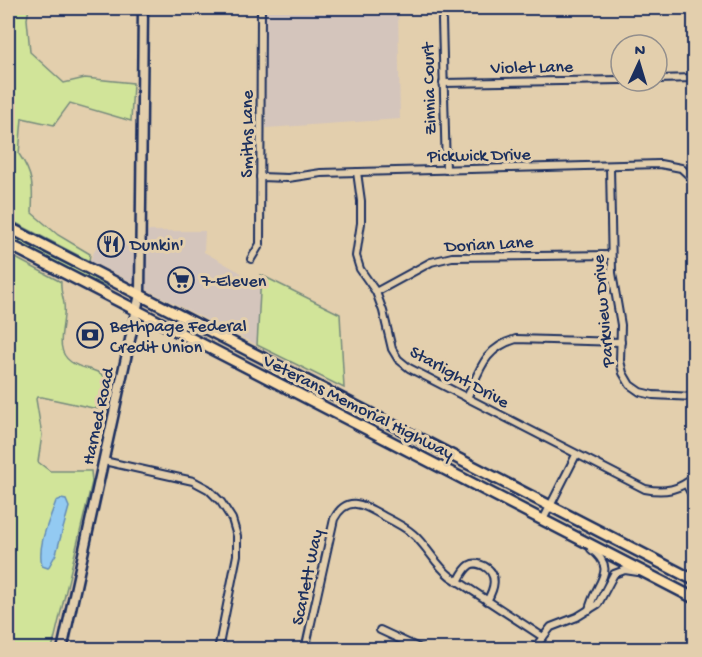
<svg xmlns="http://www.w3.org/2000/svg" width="702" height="657" font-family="'Gochi Hand',sans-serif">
	<rect width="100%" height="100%" fill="#e3cfad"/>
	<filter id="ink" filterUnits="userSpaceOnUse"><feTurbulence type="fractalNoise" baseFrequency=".0167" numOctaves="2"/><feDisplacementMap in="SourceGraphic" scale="12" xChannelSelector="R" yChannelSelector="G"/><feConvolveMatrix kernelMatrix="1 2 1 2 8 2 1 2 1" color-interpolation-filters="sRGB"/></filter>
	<g filter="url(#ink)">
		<g fill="#d4c5bc">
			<path d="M266 8H398L400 119 266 128Z"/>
			<path d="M139 231H205L204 252 261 284 257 345 90 261 99 241 114 235 139 249Z"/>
		</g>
		<g fill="#d1e499" stroke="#768a7c" stroke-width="1.5">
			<path d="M8 8H29L27 19 30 52 64 83 85 78 133 83 131 121 70 103 54 125 22 118 19 154C34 176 33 188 32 213L58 235 90 254 89 261 8 219Z"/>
			<path d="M8 231 30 246 109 285 107 287 8 240Z"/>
			<path d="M8 254 61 282C60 291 63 295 64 304 67 323 52 349 71 362 86 372 99 366 111 384L107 411 42 397H37L36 399 42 435 38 462 50 471H91L92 482 52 649H11L12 623 8 556Z"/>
			<path d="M261 275 340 314 344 388 257 345Z"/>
		</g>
		<path fill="#93caf2" stroke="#638cb7" stroke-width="1.5" d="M61 499 66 500 69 507 56 554 48 568 42 566C37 544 49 522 56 501Z"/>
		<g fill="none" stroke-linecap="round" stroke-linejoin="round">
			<g stroke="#1b2f5e" stroke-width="10">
				<g id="street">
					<path d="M657 79 694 78"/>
					<path d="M443 83 621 80"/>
					<path d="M610 166 612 273 621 325 620 361 623 373 630 385 640 392 653 395 694 397"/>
					<path d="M446 170 442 20 446 8"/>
					<path d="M357 172 361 201V223L356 256 360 269 376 292 383 311 392 349 398 359 409 368 645 489C665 493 679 490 694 477"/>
					<path d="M260 177 288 178 321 173 660 164 681 168 694 180"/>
					<path d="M251 259 260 244 261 8"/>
					<path d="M376 292 431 262 452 257 611 255"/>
					<path d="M467 398C480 370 484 348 516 339L621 342"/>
					<path d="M104 461 193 481 208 489 221 502 232 519 237 536V555L218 650"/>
					<path d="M686 484 694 498"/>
					<path d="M543 520 576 455"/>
					<path d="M458 582C461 576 464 569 470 565 475 562 479 564 484 566 499 574 494 589 487 601"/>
					<path d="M589 610C594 583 620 571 591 549"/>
					<path d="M380 630 423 650"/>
					<path d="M305 650 334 519C348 493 366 506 385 517 395 522 405 527 413 534 427 546 435 564 450 576L543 637"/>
					<path d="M533 650 551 627 577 617 598 604 614 574 625 570 638 572"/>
				</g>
			</g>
			<g stroke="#1b2f5e" stroke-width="13">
				<path id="secondary" d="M62 650 140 294 143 8"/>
			</g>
			<g stroke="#1b2f5e" stroke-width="14">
				<g id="primary">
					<path d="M8 227 694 580"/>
					<path d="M8 244 694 598"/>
				</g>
			</g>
			<use href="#street" stroke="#e3cfad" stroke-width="6"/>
			<use href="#secondary" stroke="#e3cfad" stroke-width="8"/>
			<use href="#primary" stroke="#faddab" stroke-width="9"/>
		</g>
	</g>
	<defs>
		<g id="restaurant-ring" transform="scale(1.35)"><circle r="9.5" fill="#e3cfad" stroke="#1b2f5e" stroke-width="1.5"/><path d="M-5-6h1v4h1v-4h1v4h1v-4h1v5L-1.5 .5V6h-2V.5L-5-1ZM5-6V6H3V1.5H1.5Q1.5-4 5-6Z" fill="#1b2f5e"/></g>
		<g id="supermarket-ring" transform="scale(1.35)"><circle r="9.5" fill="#e3cfad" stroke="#1b2f5e" stroke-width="1.5"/><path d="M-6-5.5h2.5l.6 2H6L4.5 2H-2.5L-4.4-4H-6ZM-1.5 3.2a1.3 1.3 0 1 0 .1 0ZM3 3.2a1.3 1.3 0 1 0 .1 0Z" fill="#1b2f5e"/></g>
		<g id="bank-ring" transform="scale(1.35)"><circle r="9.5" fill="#e3cfad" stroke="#1b2f5e" stroke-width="1.5"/><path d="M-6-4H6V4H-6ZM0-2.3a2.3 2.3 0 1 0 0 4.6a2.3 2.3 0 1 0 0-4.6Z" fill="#1b2f5e"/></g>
	</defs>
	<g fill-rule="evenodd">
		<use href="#restaurant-ring" x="111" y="244"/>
		<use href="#supermarket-ring" x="181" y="280"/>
		<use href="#bank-ring" x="90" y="335"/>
	</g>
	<g text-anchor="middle" stroke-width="6" stroke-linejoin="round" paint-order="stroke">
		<g font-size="18" fill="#1b2f5e" stroke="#e3cfad">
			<text transform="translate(532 66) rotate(-1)" y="6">Violet Lane</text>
			<text transform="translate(428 89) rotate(-92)" y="6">Zinnia Court</text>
			<text transform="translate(246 134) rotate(-90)" y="6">Smiths Lane</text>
			<text transform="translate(479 154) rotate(-1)" y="6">Pickwick Drive</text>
			<text transform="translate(489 243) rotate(-3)" y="6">Dorian Lane</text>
			<text transform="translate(602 311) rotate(-95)" y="6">Parkview Drive</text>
			<text transform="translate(460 376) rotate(29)" y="6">Starlight Drive</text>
			<text transform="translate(359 406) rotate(27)" y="6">Veterans Memorial Highway</text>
			<text transform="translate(97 416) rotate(-78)" y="6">Harned Road</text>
			<text transform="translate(306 577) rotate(-78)" y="6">Scarlett Way</text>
		</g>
		<g font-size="18" fill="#1b2f5e" stroke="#e3cfad" text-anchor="start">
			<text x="130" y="250">Dunkin'</text>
			<text x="201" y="286">7-Eleven</text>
			<text x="110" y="331">Bethpage Federal<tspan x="110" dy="21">Credit Union</tspan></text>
		</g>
	</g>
	<rect width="702" height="657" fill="none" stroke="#e3cfad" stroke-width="30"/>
	<rect x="15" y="15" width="672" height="627" fill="none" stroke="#1b2f5e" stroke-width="2" filter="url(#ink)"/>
	<g transform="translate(639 63) rotate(4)"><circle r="28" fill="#e3cfad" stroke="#938f8d" stroke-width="1.5"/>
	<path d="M0-4.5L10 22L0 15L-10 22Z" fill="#1b2f5e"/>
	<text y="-9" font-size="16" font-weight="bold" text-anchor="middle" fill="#1b2f5e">N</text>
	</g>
</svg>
